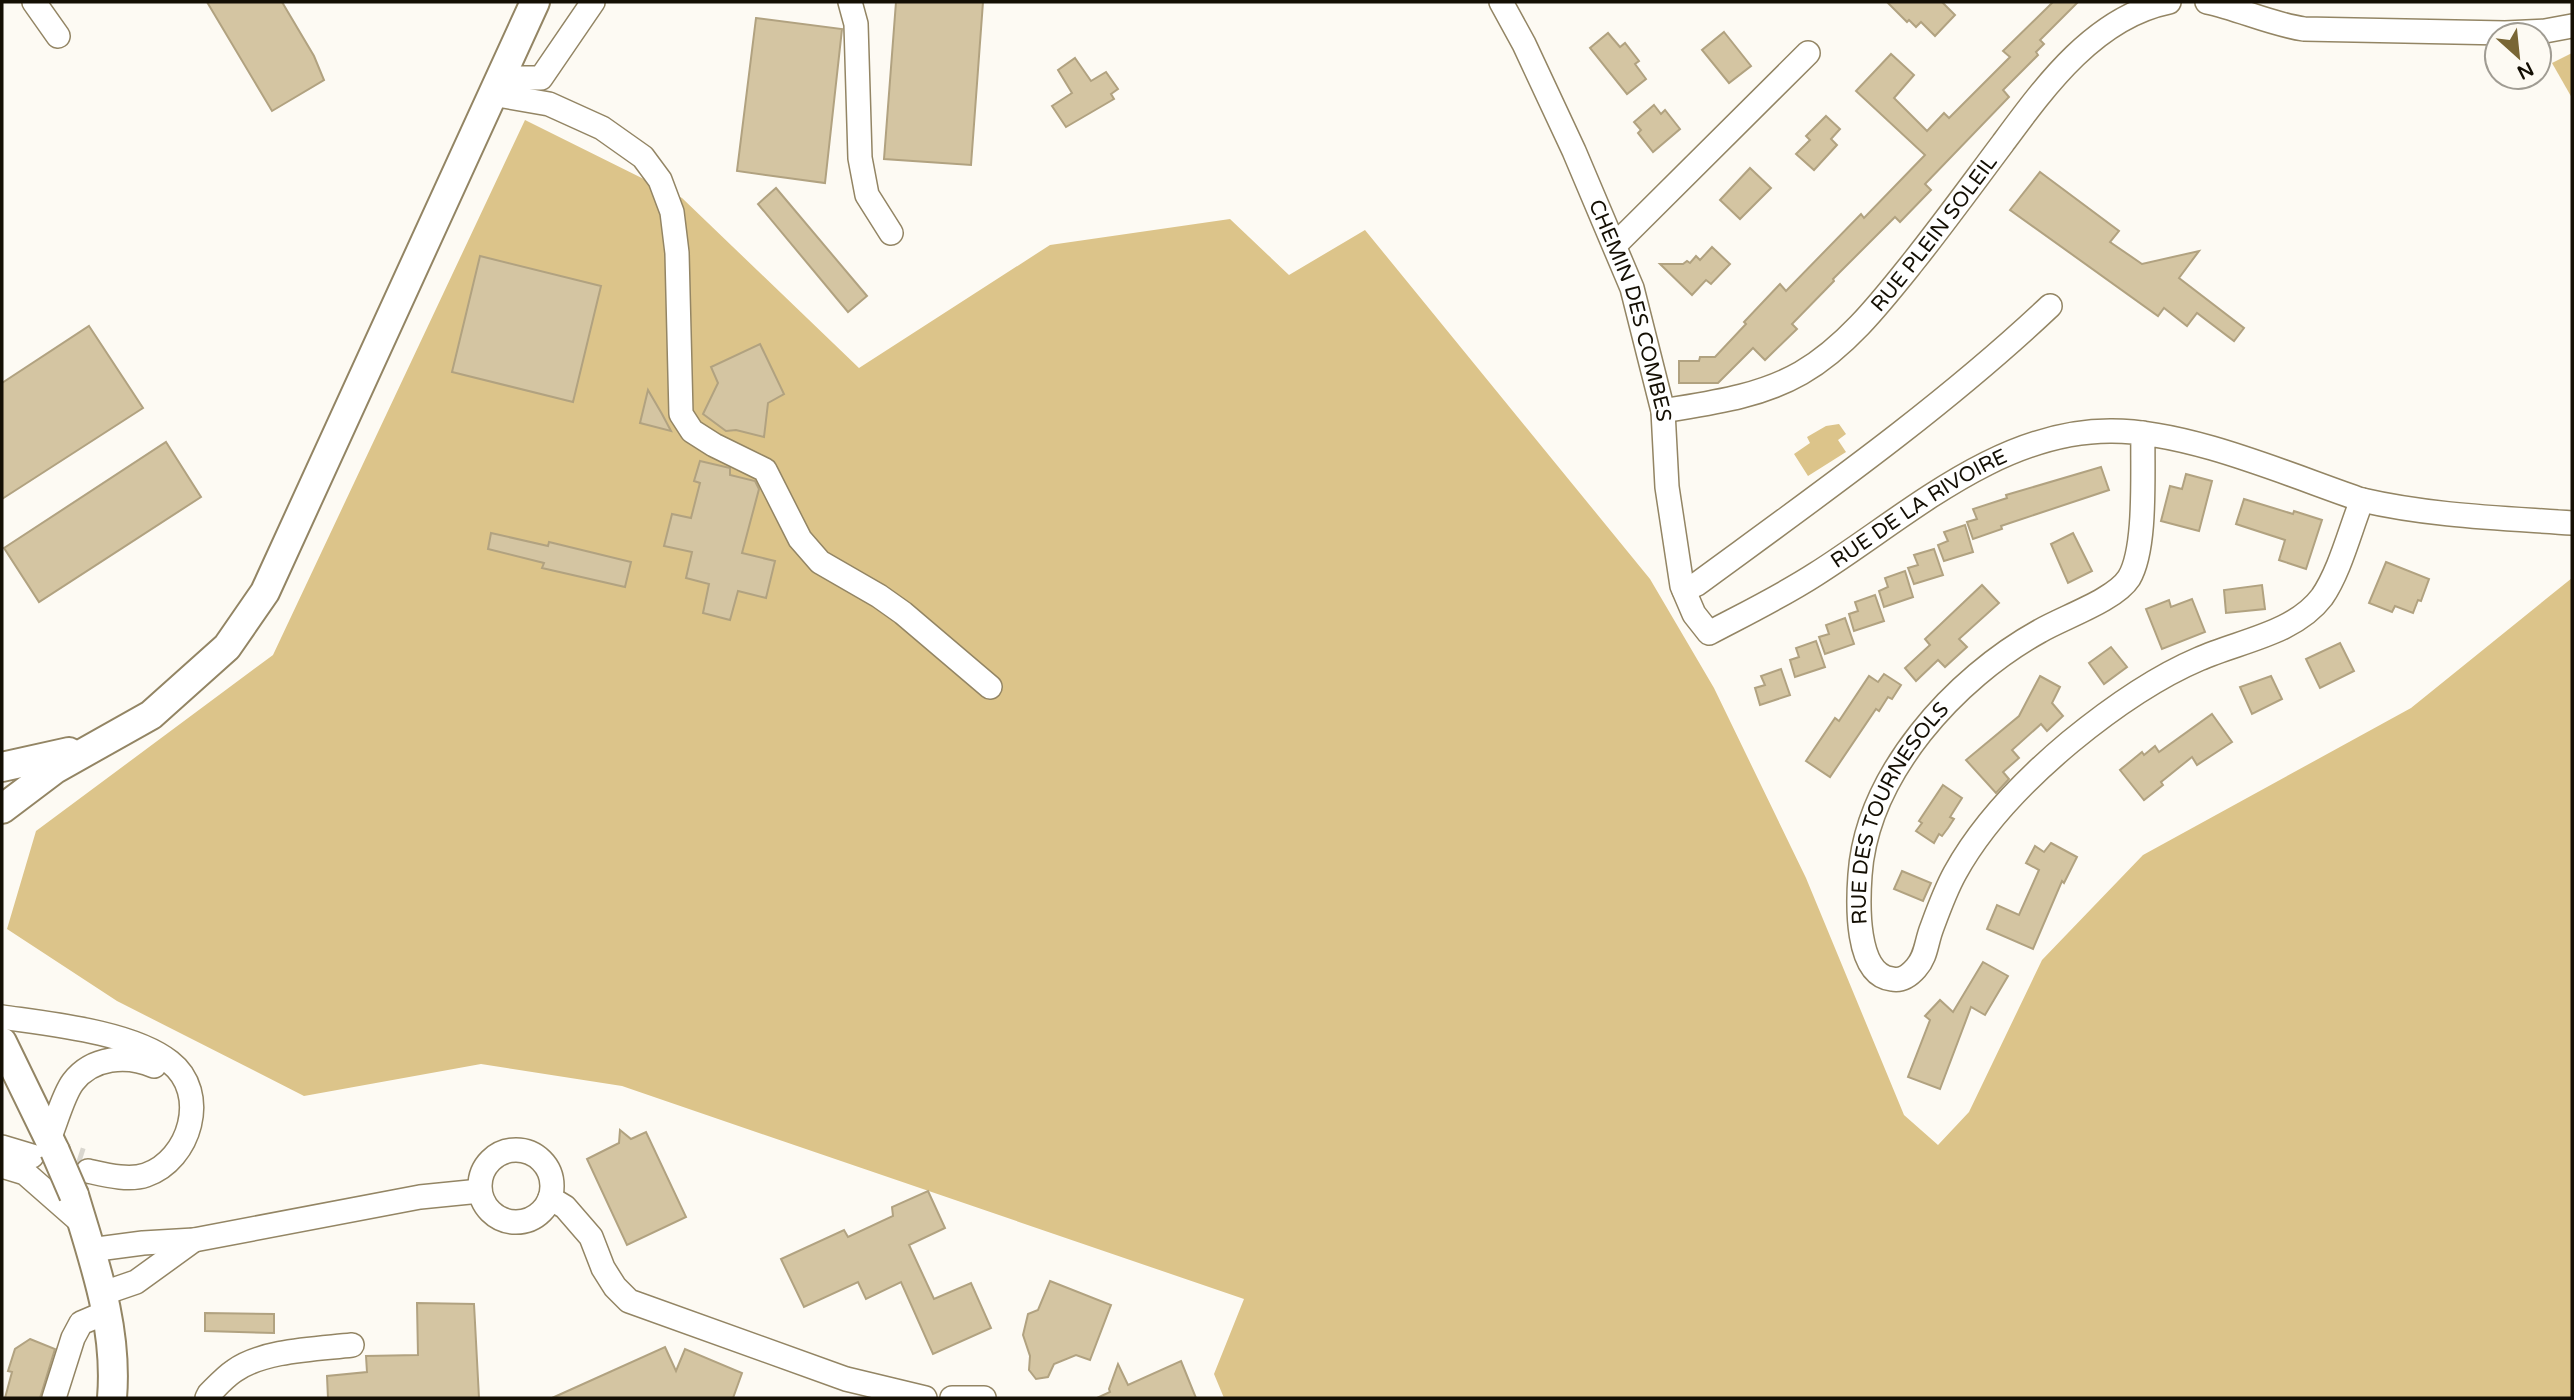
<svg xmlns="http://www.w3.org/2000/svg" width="2574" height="1400" font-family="'Varela Round',sans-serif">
	<rect width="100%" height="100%" fill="#fdfaf3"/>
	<g fill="#dcc48a">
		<path d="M2572 53V98L2552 63Z"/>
		<path d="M525 120 682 198 859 368 1050 245 1230 219 1289 275 1365 230 1650 579 1714 688 1806 878 1904 1115 1938 1145 1969 1112 2042 960 2143 855 2411 708 2572 578V1398H1224L1214 1374 1244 1299 622 1086 481 1064 304 1096 117 1001 7 929 36 831 273 655Z"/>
		<path d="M1839 424 1846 434 1838 440 1846 452 1808 476 1794 454 1810 443 1807 437 1826 426Z"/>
	</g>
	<g fill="#d4c5a2" stroke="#b1a280" stroke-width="2">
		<path d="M207 2H282L314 56 324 80 272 111Z"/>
		<path d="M896 2H983L971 165 884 159Z"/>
		<path d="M1887 2H1942L1955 15 1935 36 1921 22 1916 27 1909 20 1907 22Z"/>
		<path d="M2053 2H2078L2040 40 2044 44 2036 52 2038 55 2003 90 2009 97 1925 184 1931 190 1900 222 1895 217 1833 279 1834 281 1792 324 1797 329 1765 360 1753 348 1718 383H1679V361H1699L1700 357H1715L1746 324 1744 322 1780 284 1786 291 1861 214 1864 218 1925 155 1856 91 1891 54 1914 75 1894 98 1927 131 1944 113 1949 118 2010 57 2003 51Z"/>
		<path d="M756 18 842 29 825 183 737 171Z"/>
		<path d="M1724 32 1751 66 1729 83 1702 50Z"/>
		<path d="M1608 33 1620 47 1625 43 1639 61 1635 64 1646 79 1627 94 1590 48Z"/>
		<path d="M1075 58 1091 81 1106 72 1118 89 1111 94 1114 99 1066 127 1052 106 1072 93 1058 70Z"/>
		<path d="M1654 105 1661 114 1665 110 1680 129 1653 152 1638 133 1641 130 1634 122Z"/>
		<path d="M1826 116 1840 129 1831 139 1837 145 1814 170 1796 154 1810 140 1806 136Z"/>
		<path d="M1750 168 1771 188 1740 219 1720 200Z"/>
		<path d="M2040 172 2119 231 2110 242 2142 264 2199 251 2179 278 2244 328 2234 341 2197 313 2187 326 2164 308 2158 316 2010 210Z"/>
		<path d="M776 188 867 296 848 312 758 204Z"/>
		<path d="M1712 247 1730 264 1711 284 1706 280 1692 295 1660 264H1683L1687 261 1690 263 1696 256 1700 260Z"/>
		<path d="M480 256 601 286 573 402 452 372Z"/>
		<path d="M89 326 143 408 2 499V383Z"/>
		<path d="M760 344 784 394 768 403 764 437 736 430 726 431 703 414 718 383 711 367Z"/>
		<path d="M648 390 662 414 671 431 640 423Z"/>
		<path d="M166 442 201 497 39 602 4 548Z"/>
		<path d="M700 461 730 468V475L755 481 759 489 742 553 775 561 766 598 738 591 730 620 703 613 709 584 686 578 692 552 664 546 672 514 691 518 700 483 694 481Z"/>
		<path d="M2101 467 2109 490 2001 526 2002 529 1973 539 1967 522 1977 519 1973 509 2007 498 2006 495Z"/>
		<path d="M2186 474 2212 481 2199 531 2161 521 2170 486 2182 489Z"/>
		<path d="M2244 499 2293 514 2294 511 2322 520 2306 569 2279 560 2285 540 2236 524Z"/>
		<path d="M1965 525 1973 552 1944 561 1938 545 1948 541 1944 532Z"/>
		<path d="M491 533 548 546 549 542 631 562 625 587 542 568 544 563 488 549Z"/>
		<path d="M2073 533 2092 571 2068 583 2051 544Z"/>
		<path d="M1934 549 1943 575 1914 584 1908 568 1918 565 1914 555Z"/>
		<path d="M2386 562 2429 579 2421 601 2418 600 2413 613 2395 606 2392 612 2369 603Z"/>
		<path d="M1905 571 1913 597 1884 607 1879 591 1888 587 1885 578Z"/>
		<path d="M1982 585 1999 603 1959 639 1967 647 1945 667 1938 660 1916 681 1905 668 1930 645 1925 639Z"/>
		<path d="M2262 585 2265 609 2226 613 2224 590Z"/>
		<path d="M1875 595 1884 621 1854 631 1849 614 1858 611 1855 602Z"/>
		<path d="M2192 599 2205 632 2162 649 2146 609 2169 600 2171 607Z"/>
		<path d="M1845 618 1854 644 1825 654 1819 637 1829 634 1826 625Z"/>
		<path d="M1816 641 1825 667 1795 677 1790 660 1799 657 1796 648Z"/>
		<path d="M2340 643 2354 671 2320 688 2306 659Z"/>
		<path d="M2111 647 2127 667 2104 684 2089 663Z"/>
		<path d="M1781 669 1790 695 1760 705 1755 688 1765 685 1761 676Z"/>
		<path d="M1884 674 1901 685 1892 699 1888 697 1879 711 1876 709 1830 777 1806 761 1835 718 1839 721 1869 676 1878 682Z"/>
		<path d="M2040 676 2060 687 2052 703 2063 716 2047 731 2041 724 2012 750 2019 758 2003 772 2009 779 1996 793 1966 760 2019 716Z"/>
		<path d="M2271 676 2282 699 2252 714 2240 687Z"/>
		<path d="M2212 714 2232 742 2197 765 2192 757 2161 782 2163 785 2144 800 2120 770 2142 752 2144 755 2155 746 2159 752Z"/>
		<path d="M1943 785 1962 798 1950 817 1954 819 1948 828 1942 836 1939 834 1934 843 1916 831 1922 823 1919 821Z"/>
		<path d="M2051 843 2077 857 2064 883 2062 881 2033 949 1987 929 1997 905 2019 915 2039 870 2026 863 2035 846 2044 852Z"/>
		<path d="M1902 871 1931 883 1923 901 1894 889Z"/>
		<path d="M1983 962 2008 976 1985 1015 1971 1007 1940 1089 1908 1077 1930 1020 1925 1016 1940 1000 1953 1012Z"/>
		<path d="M620 1130 631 1139 646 1132 686 1217 627 1245 587 1159 619 1143Z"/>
		<path d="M928 1191 945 1228 909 1245 934 1299 971 1283 991 1328 933 1354 901 1282 866 1299 858 1282 804 1307 781 1259 844 1230 848 1237 893 1216 892 1207Z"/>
		<path d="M1050 1281 1111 1305 1090 1360 1076 1355 1054 1364 1048 1377 1036 1379 1029 1370 1030 1356 1023 1335 1028 1314 1038 1310Z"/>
		<path d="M417 1303 474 1304 479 1398H328L327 1376 367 1372 366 1356 418 1355Z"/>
		<path d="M205 1313 274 1314V1333L205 1331Z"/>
		<path d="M30 1339 55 1349 40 1398H5L12 1372 8 1371 15 1349Z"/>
		<path d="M665 1347 676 1371 685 1349 742 1373 733 1398H552Z"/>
		<path d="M1181 1361 1196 1398H1097L1110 1392 1109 1389 1118 1364 1128 1385Z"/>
	</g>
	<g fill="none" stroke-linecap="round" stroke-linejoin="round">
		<path stroke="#dad7cf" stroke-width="23" stroke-dasharray="23 11" stroke-linecap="butt" d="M45 1148 82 1160"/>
		<g stroke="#938564" stroke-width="26">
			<g id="minor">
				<path d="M34 2 58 36"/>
				<path d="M850 2 856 24 860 158 867 195 891 233"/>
				<path id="s1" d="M1501 2 1524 44 1574 151 1632 288 1663 411 1667 487 1682 586 1694 614 1709 633C1745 614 1782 596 1816 574 1906 517 1999 430 2112 431 2188 431 2289 475 2362 500 2350 530 2340 571 2322 597 2294 634 2239 641 2199 659 2152 679 2109 710 2070 742 2027 778 1983 822 1955 873 1945 891 1938 911 1931 930 1926 944 1926 957 1916 968 1909 976 1902 981 1892 979 1855 975 1858 902 1860 875 1867 774 1955 678 2040 631 2064 617 2115 600 2129 578 2147 548 2142 470 2143 433"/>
				<path d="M2207 2C2240 9 2270 24 2304 29L2505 33 2545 31 2572 26"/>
				<path d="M500 78H541L593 2"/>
				<path d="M492 94 549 104 602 128 643 157 660 180 672 212 677 253 681 414 692 431 714 445 765 470 800 539 820 562 879 596 903 613 990 687"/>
				<path d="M1615 245 1808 53"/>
				<path id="s2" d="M1663 411C1710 403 1759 397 1801 373 1846 347 1881 302 1913 262 1944 223 1973 183 2003 143 2045 86 2095 17 2169 2"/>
				<path d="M2362 500C2431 516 2502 518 2572 523"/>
				<path d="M1684 590 1697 584C1817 496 1942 408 2050 306"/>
				<path d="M2 1017C50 1024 132 1032 170 1062 210 1093 190 1160 146 1175 129 1181 106 1175 88 1171"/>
				<path d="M49 1139C56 1123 63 1095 73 1082 92 1057 127 1054 154 1066"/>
				<path d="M2 1147 32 1156"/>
				<circle cx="516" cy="1186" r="36"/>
				<path d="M2 1166 25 1173 82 1223"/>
				<path d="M550 1198 565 1207 591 1237 603 1268 615 1287 629 1301 846 1379 925 1398"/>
				<path d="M90 1250 143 1243 194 1240 420 1197 480 1191"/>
				<path d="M104 1293 136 1282 194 1240"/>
				<path d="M54 1398 73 1338 81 1323 107 1312"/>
				<path d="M207 1398 209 1394C217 1386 225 1377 234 1371 263 1350 317 1349 352 1345"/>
				<path d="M952 1398H984"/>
			</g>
		</g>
		<g stroke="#938564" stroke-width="32">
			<g id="major">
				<path d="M2 767 69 752"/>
				<path d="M2 809 55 769 151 715 227 647 265 592 535 2"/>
				<path d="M2 1042 55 1151"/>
				<path d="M74 1195C94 1262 118 1327 112 1398"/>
			</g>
		</g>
		<use href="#minor" stroke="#fff" stroke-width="23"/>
		<use href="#major" stroke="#fff" stroke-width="28"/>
		<g stroke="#938564" stroke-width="32" stroke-linecap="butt">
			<path id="major-bridge" d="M55 1151 74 1195"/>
		</g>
		<use href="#major-bridge" stroke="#fff" stroke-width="28"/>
	</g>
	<g text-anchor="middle" stroke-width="5" stroke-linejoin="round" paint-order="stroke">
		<g font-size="21" fill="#140f04" stroke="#fdfaf3">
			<text dy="7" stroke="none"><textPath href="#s2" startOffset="338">RUE PLEIN SOLEIL</textPath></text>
			<text dy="7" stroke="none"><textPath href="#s1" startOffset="336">CHEMIN DES COMBES</textPath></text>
			<text dy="7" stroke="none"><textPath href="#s1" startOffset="917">RUE DE LA RIVOIRE</textPath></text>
			<text dy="7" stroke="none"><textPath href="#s1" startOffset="2284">RUE DES TOURNESOLS</textPath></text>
		</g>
	</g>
	<rect width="2574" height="1400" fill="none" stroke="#140f04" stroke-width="7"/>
	<g transform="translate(2518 56) rotate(153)"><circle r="33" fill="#fdfaf3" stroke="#a09c93" stroke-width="2"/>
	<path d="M0-5L12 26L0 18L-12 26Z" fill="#796635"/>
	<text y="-10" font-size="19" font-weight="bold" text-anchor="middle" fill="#140f04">N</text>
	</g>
</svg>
